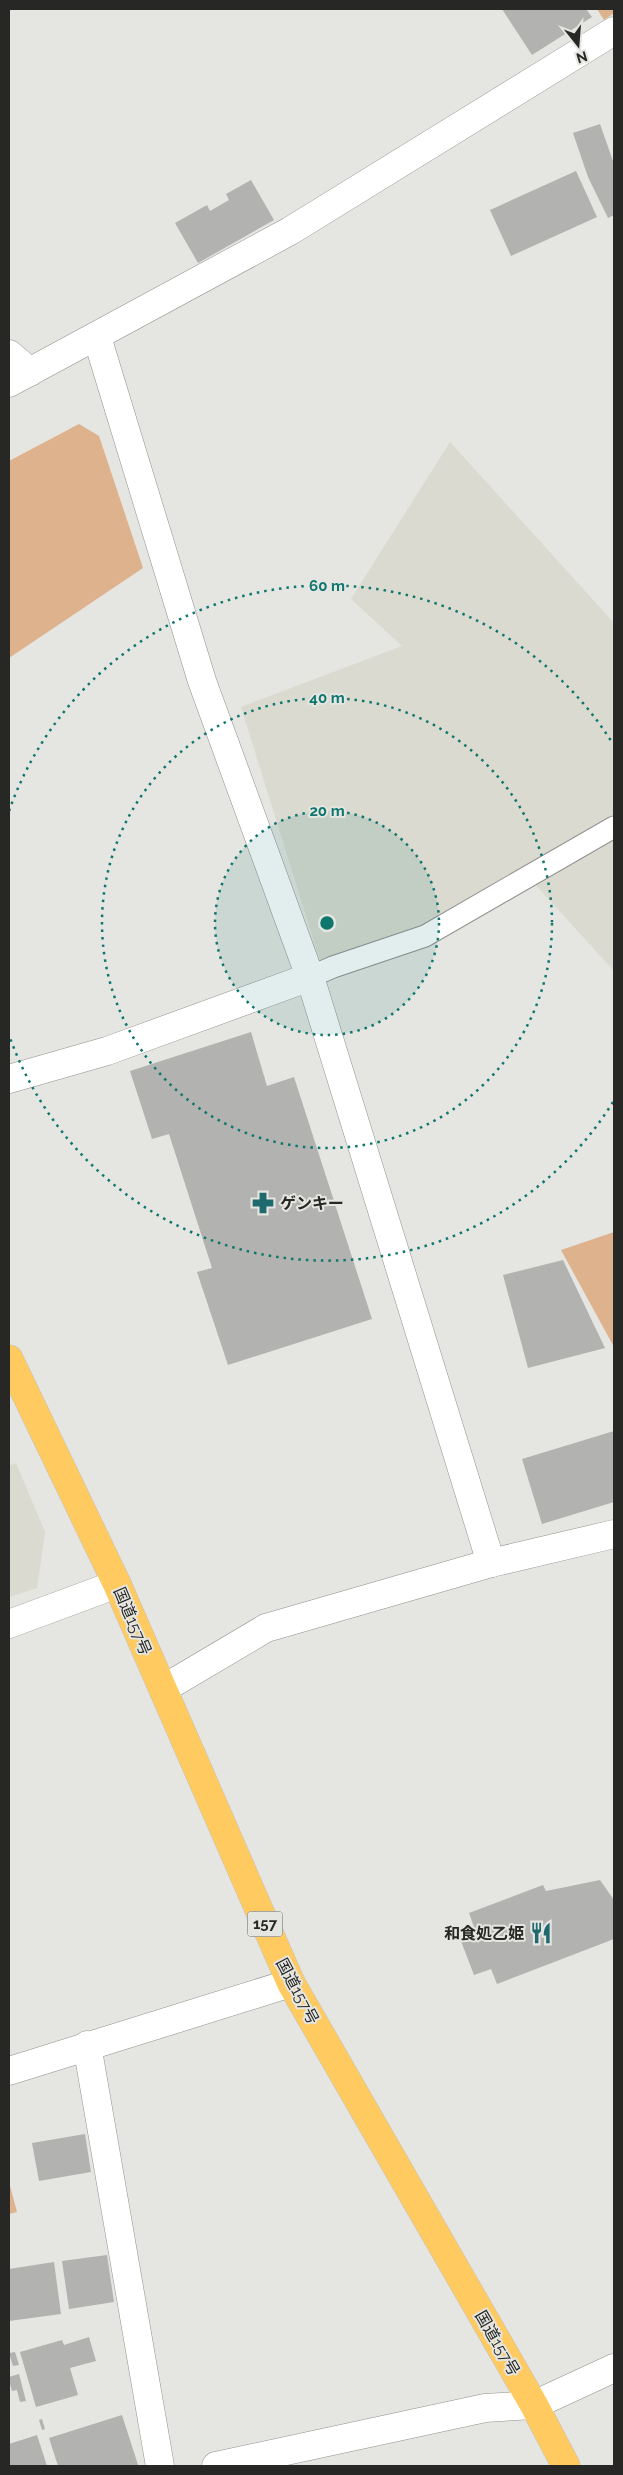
<svg xmlns="http://www.w3.org/2000/svg" width="623" height="2475" font-family="Raleway,'Noto Sans JP',sans-serif">
	<rect width="100%" height="100%" fill="#e5e5e1"/>
	<g fill="#dbdad0">
		<path d="M450 442 614 623V971L534 883 325 977 241 707 402 646 351 599Z"/>
		<path d="M16 1463 45 1532 37 1588 9 1597V1466Z"/>
	</g>
	<g fill="#ddb28c">
		<path d="M597 9H614V13L604 20Z"/>
		<path d="M79 424 99 436 143 568 9 658V461Z"/>
		<path d="M614 1232V1347L561 1250Z"/>
		<path d="M9 2182 17 2212 9 2214Z"/>
	</g>
	<g fill="#b2b3b0">
		<path d="M502 9H586L592 17 532 55Z"/>
		<path d="M600 124 614 164V215L608 218 588 177 573 133Z"/>
		<path d="M576 171 597 217 511 256 490 210Z"/>
		<path d="M251 180 274 220 198 263 175 223 207 205 210 211 229 200 226 194Z"/>
		<path d="M251 1032 267 1086 294 1077 372 1319 228 1365 197 1272 212 1268 169 1134 152 1139 130 1071Z"/>
		<path d="M563 1260 605 1348 528 1368 503 1275Z"/>
		<path d="M614 1431V1502L542 1524 522 1459Z"/>
		<path d="M600 1880 614 1900V1939L497 1984 491 1969 474 1975 459 1936 475 1930 469 1913 543 1885 546 1891Z"/>
		<path d="M85 2134 91 2172 39 2181 32 2143Z"/>
		<path d="M107 2255 114 2302 69 2309 62 2261Z"/>
		<path d="M54 2262 61 2314 9 2321V2269Z"/>
		<path d="M89 2337 96 2361 70 2368 78 2395 36 2407 20 2352 62 2340 64 2345Z"/>
		<path d="M15 2352 19 2365 13 2366 9 2353Z"/>
		<path d="M19 2374 26 2401 20 2402 17 2390 12 2391 9 2380V2377Z"/>
		<path d="M122 2415 138 2465 58 2466 49 2438Z"/>
		<path d="M42 2419 45 2429 42 2430 39 2420Z"/>
		<path d="M37 2435 47 2466H9V2444Z"/>
	</g>
	<g fill="none" stroke-linecap="round" stroke-linejoin="round">
		<g stroke="#91918e" stroke-width="23">
			<path id="lane" d="M310 977 333 967 425 936 614 827"/>
		</g>
		<g stroke="#91918e" stroke-width="29">
			<g id="street">
				<path d="M97 337 202 681 310 977 491 1563"/>
				<path d="M9 354 30 372"/>
				<path d="M9 1079 107 1051 310 977"/>
				<path d="M163 1689 266 1628 491 1563 614 1534"/>
				<path d="M87 2045 160 2466"/>
				<path d="M9 2071 291 1983"/>
				<path d="M216 2466 485 2408 534 2405 614 2368"/>
			</g>
		</g>
		<g stroke="#91918e" stroke-width="29">
			<g id="secondary">
				<path d="M9 383 290 231 614 31"/>
				<path d="M9 1624 117 1584"/>
			</g>
		</g>
		<g stroke="#c3c3c2" stroke-width="29">
			<path id="highway" d="M9 1359 117 1584 291 1983 534 2405 566 2466"/>
		</g>
		<use href="#lane" stroke="#fff" stroke-width="21"/>
		<use href="#street" stroke="#fff" stroke-width="28"/>
		<use href="#secondary" stroke="#fff" stroke-width="28"/>
		<use href="#highway" stroke="#ffca5f" stroke-width="28"/>
	</g>
	<circle cx="327" cy="923" r="112" fill="#0f766e" fill-opacity=".12"/>
	<g fill="none" stroke="#0f766e" stroke-width="2.5" stroke-dasharray="2.5 5">
		<circle cx="327" cy="923" r="112"/>
		<circle cx="327" cy="923" r="225"/>
		<path d="M613 1102A337 337 0 0 1 9 1035M9 811A337 337 0 0 1 613 744"/>
	</g>
	<defs>
		<g id="pharmacy-bare" transform="scale(1.725)"><path d="M-2-6h4v4h4v4h-4v4h-4v-4h-4v-4h4Z" fill="#1e6a6e" stroke="#e5e5e1" stroke-width="2.5" paint-order="stroke"/></g>
		<g id="restaurant-bare" transform="scale(1.725)"><path d="M-5-6h1v4h1v-4h1v4h1v-4h1v5L-1.5 .5V6h-2V.5L-5-1ZM5-6V6H3V1.5H1.5Q1.5-4 5-6Z" fill="#1e6a6e" stroke="#e5e5e1" stroke-width="2.5" paint-order="stroke"/></g>
	</defs>
	<g fill-rule="evenodd">
		<use href="#pharmacy-bare" x="263" y="1203"/>
		<use href="#restaurant-bare" x="541" y="1933"/>
	</g>
	<g text-anchor="middle" stroke-width="4" stroke-linejoin="round" paint-order="stroke">
		<rect fill="#e5e5e1" stroke="#60605e" stroke-width="1" x="247.5" y="1911.5" width="35" height="25" rx="4"/>
		<g font-size="15" font-weight="bold" fill="#272726">
			<text x="265" y="1929">157</text>
		</g>
		<g font-size="16" font-weight="bold" fill="#272726" stroke="#e5e5e1" text-anchor="start">
			<text x="280" y="1209">ゲンキー</text>
			<text x="524" y="1939" text-anchor="end">和食処乙姫</text>
		</g>
		<g font-size="16" fill="#272726" stroke="#e5e5e1">
			<text transform="translate(133 1621) rotate(67)" y="6">国道157号</text>
			<text transform="translate(298 1991) rotate(62)" y="6">国道157号</text>
			<text transform="translate(498 2343) rotate(60)" y="6">国道157号</text>
		</g>
	</g>
	<circle cx="327" cy="923" r="8" fill="#0f766e" stroke="#e5e5e1" stroke-width="2.5"/>
	<g font-size="15" text-anchor="middle" font-weight="bold" fill="#0f766e" stroke="#e5e5e1" stroke-width="4" stroke-linejoin="round" paint-order="stroke">
		<text x="327" y="591">60 m</text>
		<text x="327" y="703">40 m</text>
		<text x="327" y="816">20 m</text>
	</g>
	<rect width="623" height="2475" fill="none" stroke="#272726" stroke-width="20"/>
	<g transform="translate(578 45) rotate(163)" stroke="#e5e5e1" stroke-width="4" paint-order="stroke">
	<path d="M0-4L9 19L0 12L-9 19Z" fill="#272726"/>
	<text y="-8" font-size="14" font-weight="bold" text-anchor="middle" fill="#272726">N</text>
	</g>
</svg>
